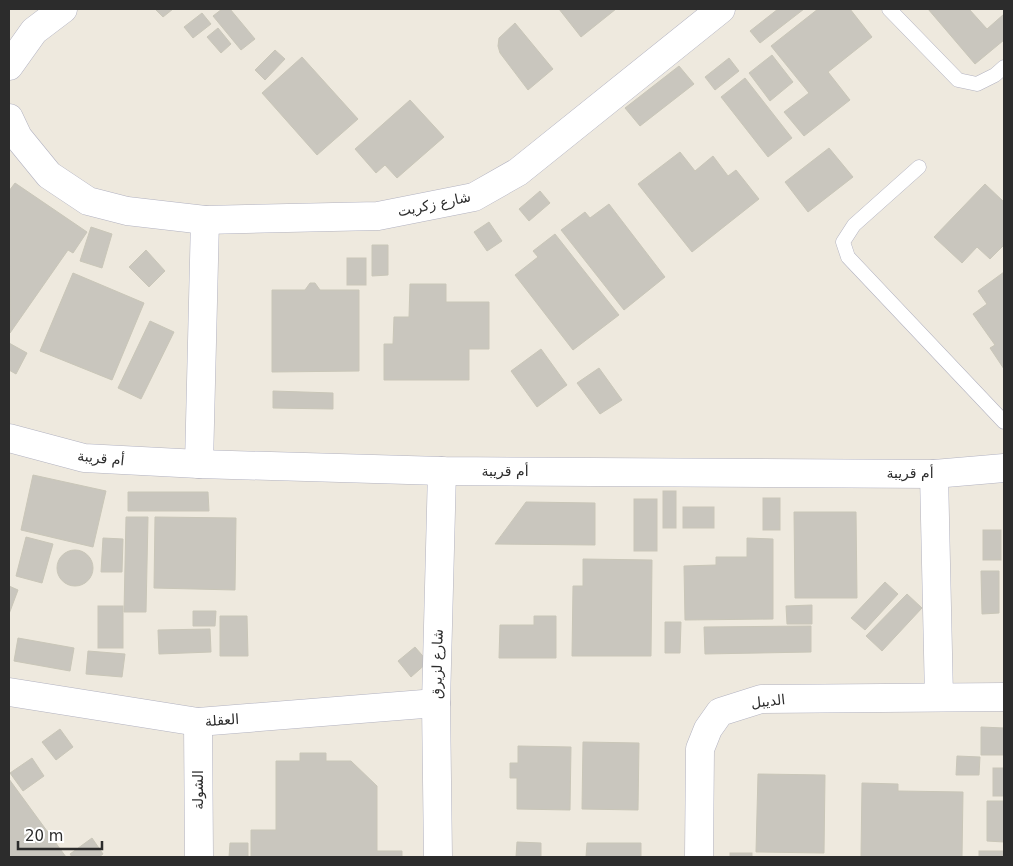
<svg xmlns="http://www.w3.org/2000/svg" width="1013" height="866" font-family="'DejaVu Sans',Vazirmatn,sans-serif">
	<rect width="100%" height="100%" fill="#eee9de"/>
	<g fill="#c9c6be" stroke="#c9c6b8">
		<path d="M155 9H173L163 17Z"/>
		<path d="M222 9H230L255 39 241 50 213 16Z"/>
		<path d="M559 9H616L581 37Z"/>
		<path d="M778 9H804L760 43 750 31Z"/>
		<path d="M818 9H850L872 37 828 72 850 100 804 136 784 112 809 93 771 46Z"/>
		<path d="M928 9H969L987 29 1004 14V40L975 64Z"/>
		<path d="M202 13 211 24 193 38 184 27Z"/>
		<path d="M515 23 553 69 528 90 500 53 498 46 499 38Z"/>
		<path d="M218 28 231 44 221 53 207 37Z"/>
		<path d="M275 50 285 59 265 80 255 70Z"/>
		<path d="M772 55 793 82 770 101 749 73Z"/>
		<path d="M302 57 358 119 317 155 262 93Z"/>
		<path d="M729 58 739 71 715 90 705 77Z"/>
		<path d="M679 66 694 84 640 126 625 108Z"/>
		<path d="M745 78 792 138 768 157 721 97Z"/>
		<path d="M410 100 444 137 397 178 385 165 376 173 355 149Z"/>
		<path d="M829 148 853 177 808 212 785 182Z"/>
		<path d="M680 152 695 171 713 156 728 176 736 170 759 199 692 252 638 184Z"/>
		<path d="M15 183 87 232 73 253 68 250 10 333 9 191Z"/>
		<path d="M985 184 1004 202V245L990 259 977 247 962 263 934 237Z"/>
		<path d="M540 191 550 203 529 221 519 209Z"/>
		<path d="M609 204 665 277 624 310 561 230 585 212 590 218Z"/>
		<path d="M489 222 502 241 487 251 474 232Z"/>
		<path d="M91 227 112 234 102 268 80 261Z"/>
		<path d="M555 234 619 315 573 350 515 275 538 257 533 251Z"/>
		<path d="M372 245H388V275L372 276Z"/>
		<path d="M146 250 165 271 149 287 129 267Z"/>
		<rect x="347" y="258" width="19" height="27"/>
		<path d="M1004 272V369L990 348 995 345 973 314 987 304 978 291Z"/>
		<path d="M73 273 144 303 112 380 40 351Z"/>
		<path d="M310 283H315L320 290H359V371L272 372V290H305Z"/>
		<path d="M410 284H446V302H489V349H469V380H384V344H393L394 317H409Z"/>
		<path d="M150 321 174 332 141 399 118 388Z"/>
		<path d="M9 343 27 353 16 374 9 370Z"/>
		<path d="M541 349 567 385 537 407 511 371Z"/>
		<path d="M599 368 622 400 600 414 577 383Z"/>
		<path d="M273 391 333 393V409L273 408Z"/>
		<path d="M33 475 106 491 93 547 21 530Z"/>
		<rect x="663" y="491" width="13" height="37"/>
		<path d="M128 492H208L209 511H128Z"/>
		<rect x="763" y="498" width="17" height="32"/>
		<rect x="634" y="499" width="23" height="52"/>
		<path d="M526 502 595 503V545L495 544Z"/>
		<rect x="683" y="507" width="31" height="21"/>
		<path d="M794 512H856L857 598H795Z"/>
		<path d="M126 517H148L146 612H124Z"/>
		<path d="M155 517 236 518 235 590 154 588Z"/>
		<rect x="983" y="530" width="18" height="30"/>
		<path d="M26 537 53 544 42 583 16 576Z"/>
		<path d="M103 538 123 539 122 572H101Z"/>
		<path d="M747 538 773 539V619L685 620 684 566 716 565V557H747Z"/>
		<circle cx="75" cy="568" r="18"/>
		<path d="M583 559 652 560 651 656H572L573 586H583Z"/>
		<path d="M981 571H999V613L982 614Z"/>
		<path d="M885 582 898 594 865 630 851 618Z"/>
		<path d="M9 586 18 590 9 614Z"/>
		<path d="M907 594 922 608 882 651 866 636Z"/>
		<path d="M812 605V624H787L786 606Z"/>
		<rect x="98" y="606" width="25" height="42"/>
		<path d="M193 611H216L215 626H193Z"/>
		<path d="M220 616H247L248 656H220Z"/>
		<path d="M534 616H556V658H499L500 625H534Z"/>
		<path d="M665 622H681L680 653H665Z"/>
		<path d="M811 626V652L705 654 704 627Z"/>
		<path d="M210 629 211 652 159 654 158 630Z"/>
		<path d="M18 638 74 648 70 671 14 661Z"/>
		<path d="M415 647 428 662 411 677 398 661Z"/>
		<path d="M88 651 125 654 122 677 86 674Z"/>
		<path d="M981 727 1004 728V755H981Z"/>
		<path d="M60 729 73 747 56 760 42 742Z"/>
		<path d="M583 742 639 743 638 810 582 809Z"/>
		<path d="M518 746 571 747 570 810 517 809V778H510V763H518Z"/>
		<path d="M300 753H326V761H351L377 786V851H402V857H251V830H276V761H300Z"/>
		<path d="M957 756 980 757 979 775H956Z"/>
		<path d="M32 758 44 776 23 791 10 773Z"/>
		<rect x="993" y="768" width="11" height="28"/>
		<path d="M758 774 825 775 824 853 756 852Z"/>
		<path d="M9 779 66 857H9Z"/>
		<path d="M862 783 898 784V791L963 792 962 857H861Z"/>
		<path d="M987 801H1004V842L987 841Z"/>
		<path d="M92 838 103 854 99 857H72L70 854Z"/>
		<path d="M517 842 541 843V857H509H516Z"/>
		<path d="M230 843H248V857H229Z"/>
		<path d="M587 843H641V857H586Z"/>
		<rect x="979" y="851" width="25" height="6"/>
		<rect x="730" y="853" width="22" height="4"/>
	</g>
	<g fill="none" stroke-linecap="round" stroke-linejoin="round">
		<g stroke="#b2b2c0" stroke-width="15">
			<g id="lane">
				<path d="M889 9 958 80 977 84 995 75 1004 67"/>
				<path d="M919 167 854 225 843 242 848 257 1004 422"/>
			</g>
		</g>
		<g stroke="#b2b2c0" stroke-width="29">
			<g id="street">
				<path d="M9 66 34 31 63 9"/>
				<path d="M9 118 18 137 49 175 88 201 127 211 205 220 378 216 474 197 518 172 721 9"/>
				<path d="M9 438 84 458 199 464 442 471 934 474 1004 468"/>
				<path d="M199 464 205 220"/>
				<path d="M934 474 939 697"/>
				<path d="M9 692 198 722 436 703"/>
				<path d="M198 722 199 857"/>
				<path d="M438 857 436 703 442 471"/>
				<path d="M699 857 700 749 708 729 720 712 761 699 1004 697"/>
			</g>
		</g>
		<use href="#lane" stroke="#fff" stroke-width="14"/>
		<use href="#street" stroke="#fff" stroke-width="28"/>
	</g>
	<g text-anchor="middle" stroke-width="5" stroke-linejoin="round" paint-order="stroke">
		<g font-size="14" fill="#2c2c2c" stroke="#fff">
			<text transform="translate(434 204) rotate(-12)" y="5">شارع زكريت</text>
			<text transform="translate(101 458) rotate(6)" y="5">أم قريبة</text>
			<text x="505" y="476">أم قريبة</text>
			<text x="910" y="478">أم قريبة</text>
			<text transform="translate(437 664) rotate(-89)" y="5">شارع لزيرق</text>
			<text transform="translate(768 701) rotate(-6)" y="5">الديبل</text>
			<text transform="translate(222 720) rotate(-4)" y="5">العقلة</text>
			<text transform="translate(198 790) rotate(-90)" y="5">الشولة</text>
		</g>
	</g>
	<rect width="1013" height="866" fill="none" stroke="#2c2c2c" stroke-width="20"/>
	<path d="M18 841v8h84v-8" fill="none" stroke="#2c2c2c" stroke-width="2.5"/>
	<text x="25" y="841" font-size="15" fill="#2c2c2c" stroke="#ffffff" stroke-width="4" paint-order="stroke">20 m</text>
</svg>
